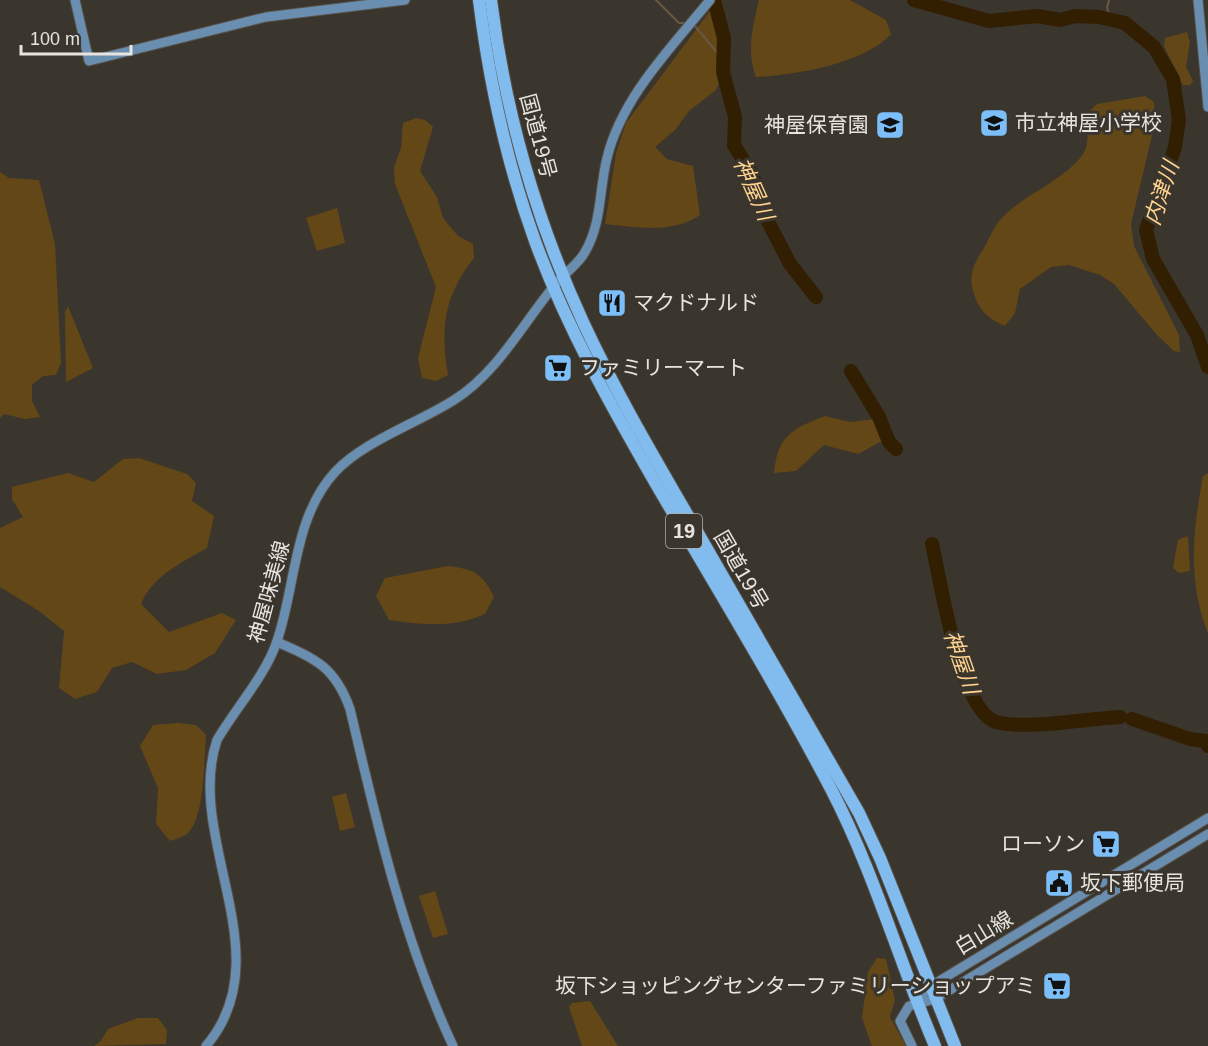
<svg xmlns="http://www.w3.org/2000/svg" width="1208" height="1046" font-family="Helvetica,'Noto Sans JP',sans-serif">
	<rect width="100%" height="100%" fill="#3a352d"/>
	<g fill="#644717">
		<path d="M759 0H850L886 20 891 34C864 64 795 75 756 77 746 52 753 25 759 0Z"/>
		<path d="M713 7 720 11 728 41 725 69 716 90 689 111 675 130 655 147 667 159 693 166 700 215C673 234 636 227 605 224L616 153 626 123Z"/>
		<path d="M1187 32 1190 42 1186 67 1193 81 1190 85H1183L1164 46 1165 38Z"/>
		<path d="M1145 96 1154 102 1155 123 1131 224 1134 246 1179 335 1180 352 1174 351 1157 335 1114 284 1100 275 1069 265 1051 267 1020 289 1015 313 1005 326C988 319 977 309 973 290 968 274 975 262 984 248 989 239 993 228 1000 220 1022 195 1064 181 1083 154 1090 144 1087 125 1087 113L1097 104Z"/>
		<path d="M416 118 425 120 433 127 420 171 437 197 443 218 458 236 473 244 474 258C444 296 440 328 448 375L436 381 422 378 418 358 436 287 395 184 394 167 401 148 403 123Z"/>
		<path d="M0 172 9 178 39 180 55 244 61 363 56 375 43 376 32 385V401L40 417 25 419 4 414 0 418Z"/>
		<path d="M337 208 345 243 317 251 306 218Z"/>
		<path d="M68 306 93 368 66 382 65 312Z"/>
		<path d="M825 416 850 422 875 419 882 441 858 454 824 445 796 471 774 473C778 435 792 429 825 416Z"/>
		<path d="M139 458 187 474 196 483 192 501 214 516 207 548C183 562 152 576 141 604L169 632 222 613 236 620 215 653 186 670 157 674 132 662 112 668 97 692 75 699 59 688 64 631 39 611 0 587V528L23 517 12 499V487L68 473 94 482 123 459Z"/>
		<path d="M1208 473V633C1187 581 1193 529 1203 476Z"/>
		<path d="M1188 536 1190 571 1179 573 1173 568 1178 540Z"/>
		<path d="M448 566C474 569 482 573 494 597L485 614C454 628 422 625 389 620L376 596 385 578Z"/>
		<path d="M178 723 196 725 206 735C204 758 205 817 188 833 184 837 175 839 170 841L156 824 158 788 140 746 153 725Z"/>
		<path d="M346 793 355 827 340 831 332 797Z"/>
		<path d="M435 891 448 934 433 938 419 896Z"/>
		<path d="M877 958 886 959 895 1000 890 1017 906 1046H872L862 1018 868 972Z"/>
		<path d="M590 1001 618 1046H582L569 1007 572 1003Z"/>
		<path d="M138 1018H158L167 1030 166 1044 94 1046 100 1042 108 1029Z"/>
	</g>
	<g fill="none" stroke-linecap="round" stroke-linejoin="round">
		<g stroke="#685943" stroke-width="2">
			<path d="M656 0 679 23H686"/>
			<path d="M1109 0 1107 8 1111 20"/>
			<path d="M695 26 725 62"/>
		</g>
		<g stroke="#321e00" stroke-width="14">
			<path d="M714 0 724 38 723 72 735 117 734 145 753 176 760 206 790 264 816 297"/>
			<path d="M914 0 989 21 1037 16 1060 20 1075 16 1099 17 1125 23 1154 47 1173 79 1179 120 1175 147 1146 230 1153 259 1197 335 1208 367"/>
			<path d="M851 371 879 417 889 442 896 449"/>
			<path d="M932 544C940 579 960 711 996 722 1028 730 1085 719 1120 717"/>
			<path d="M1132 719 1190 739 1206 741 1208 746"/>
		</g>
		<g stroke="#565149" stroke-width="11">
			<g id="secondary">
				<path d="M75 0 89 61 266 17 405 0"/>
				<path d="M1198 0 1208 107"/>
				<path d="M277 642C316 659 335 667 350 709 377 824 403 939 453 1046"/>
				<path d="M916 1002 931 986 1208 818"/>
				<path d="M206 1046C283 956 184 839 217 740 235 709 266 675 277 641 296 586 293 518 335 472 364 441 418 423 454 400 497 373 522 325 554 286 563 274 578 265 585 252 602 223 599 190 607 158 622 97 671 48 710 0"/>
				<path d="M912 1046 900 1021 909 1006 935 999 1208 834"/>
			</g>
		</g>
		<g stroke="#565149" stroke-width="14">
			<g id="highway">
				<path d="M479 0C489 81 507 164 535 241 566 326 611 406 656 484 715 585 777 686 831 789 874 872 899 961 935 1046"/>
				<path d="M491 0C505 111 536 220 583 322 621 404 669 482 714 561 762 645 810 729 859 813L880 858 955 1046"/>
			</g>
		</g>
		<use href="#secondary" stroke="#6a8eaf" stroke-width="9"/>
		<use href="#highway" stroke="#82bcee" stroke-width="12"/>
	</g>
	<defs>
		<g id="school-square" transform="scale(1.5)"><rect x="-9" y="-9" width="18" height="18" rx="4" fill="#7bbef8" stroke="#3a352d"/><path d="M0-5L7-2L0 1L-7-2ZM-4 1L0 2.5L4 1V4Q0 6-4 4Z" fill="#111"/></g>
		<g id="restaurant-square" transform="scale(1.5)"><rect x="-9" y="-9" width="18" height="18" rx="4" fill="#7bbef8" stroke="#3a352d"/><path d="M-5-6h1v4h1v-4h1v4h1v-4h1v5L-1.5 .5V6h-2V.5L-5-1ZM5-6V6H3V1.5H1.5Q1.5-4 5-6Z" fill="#111"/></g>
		<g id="supermarket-square" transform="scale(1.5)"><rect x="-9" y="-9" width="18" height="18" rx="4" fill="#7bbef8" stroke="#3a352d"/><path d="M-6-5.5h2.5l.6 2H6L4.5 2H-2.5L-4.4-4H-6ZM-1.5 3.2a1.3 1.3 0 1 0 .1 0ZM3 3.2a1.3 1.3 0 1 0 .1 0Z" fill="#111"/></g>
		<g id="civic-square" transform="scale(1.5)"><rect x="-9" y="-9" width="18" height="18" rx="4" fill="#7bbef8" stroke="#3a352d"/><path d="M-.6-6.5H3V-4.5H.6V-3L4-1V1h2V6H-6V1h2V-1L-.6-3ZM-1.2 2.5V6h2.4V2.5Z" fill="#111"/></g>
	</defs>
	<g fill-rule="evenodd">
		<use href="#school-square" x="994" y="123"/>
		<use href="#school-square" x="890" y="125"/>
		<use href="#restaurant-square" x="612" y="303"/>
		<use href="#supermarket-square" x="558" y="368"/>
		<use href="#supermarket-square" x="1106" y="844"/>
		<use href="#civic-square" x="1059" y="883"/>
		<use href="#supermarket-square" x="1057" y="986"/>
	</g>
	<g text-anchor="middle" stroke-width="6" stroke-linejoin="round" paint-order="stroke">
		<rect fill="#3a352d" stroke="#b3b0aa" stroke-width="1.5" x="666" y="514" width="36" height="34" rx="4.5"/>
		<g font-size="20" font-weight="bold" fill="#e7e4df">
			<text x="684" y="538">19</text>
		</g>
		<g font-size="21" fill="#e7e4df" stroke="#3a352d" text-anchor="start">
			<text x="1015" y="130">市立神屋小学校</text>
			<text x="869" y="132" text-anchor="end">神屋保育園</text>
			<text x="633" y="310">マクドナルド</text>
			<text x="579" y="375">ファミリーマート</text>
			<text x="1085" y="851" text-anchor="end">ローソン</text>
			<text x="1080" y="890">坂下郵便局</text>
			<text x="1036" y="993" text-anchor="end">坂下ショッピングセンターファミリーショップアミ</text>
		</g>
		<g font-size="21" fill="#e7e4df" stroke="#3a352d">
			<text transform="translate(538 136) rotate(75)" y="7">国道19号</text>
			<text transform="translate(741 570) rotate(60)" y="7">国道19号</text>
			<text transform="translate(269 592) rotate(-75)" y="7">神屋味美線</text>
			<text transform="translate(984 933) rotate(-31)" y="7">白山線</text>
		</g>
		<g font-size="22" font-style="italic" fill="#fed18e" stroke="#3a352d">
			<text transform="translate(754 189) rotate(66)" y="8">神屋川</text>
			<text transform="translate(1161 193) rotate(-72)" y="8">内津川</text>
			<text transform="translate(962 662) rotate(71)" y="8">神屋川</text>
		</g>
	</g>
	<path d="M21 45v9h110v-9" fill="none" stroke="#e7e4df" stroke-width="3"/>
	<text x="30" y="45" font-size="18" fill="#e7e4df" stroke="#3a352d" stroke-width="4.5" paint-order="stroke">100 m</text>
</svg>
